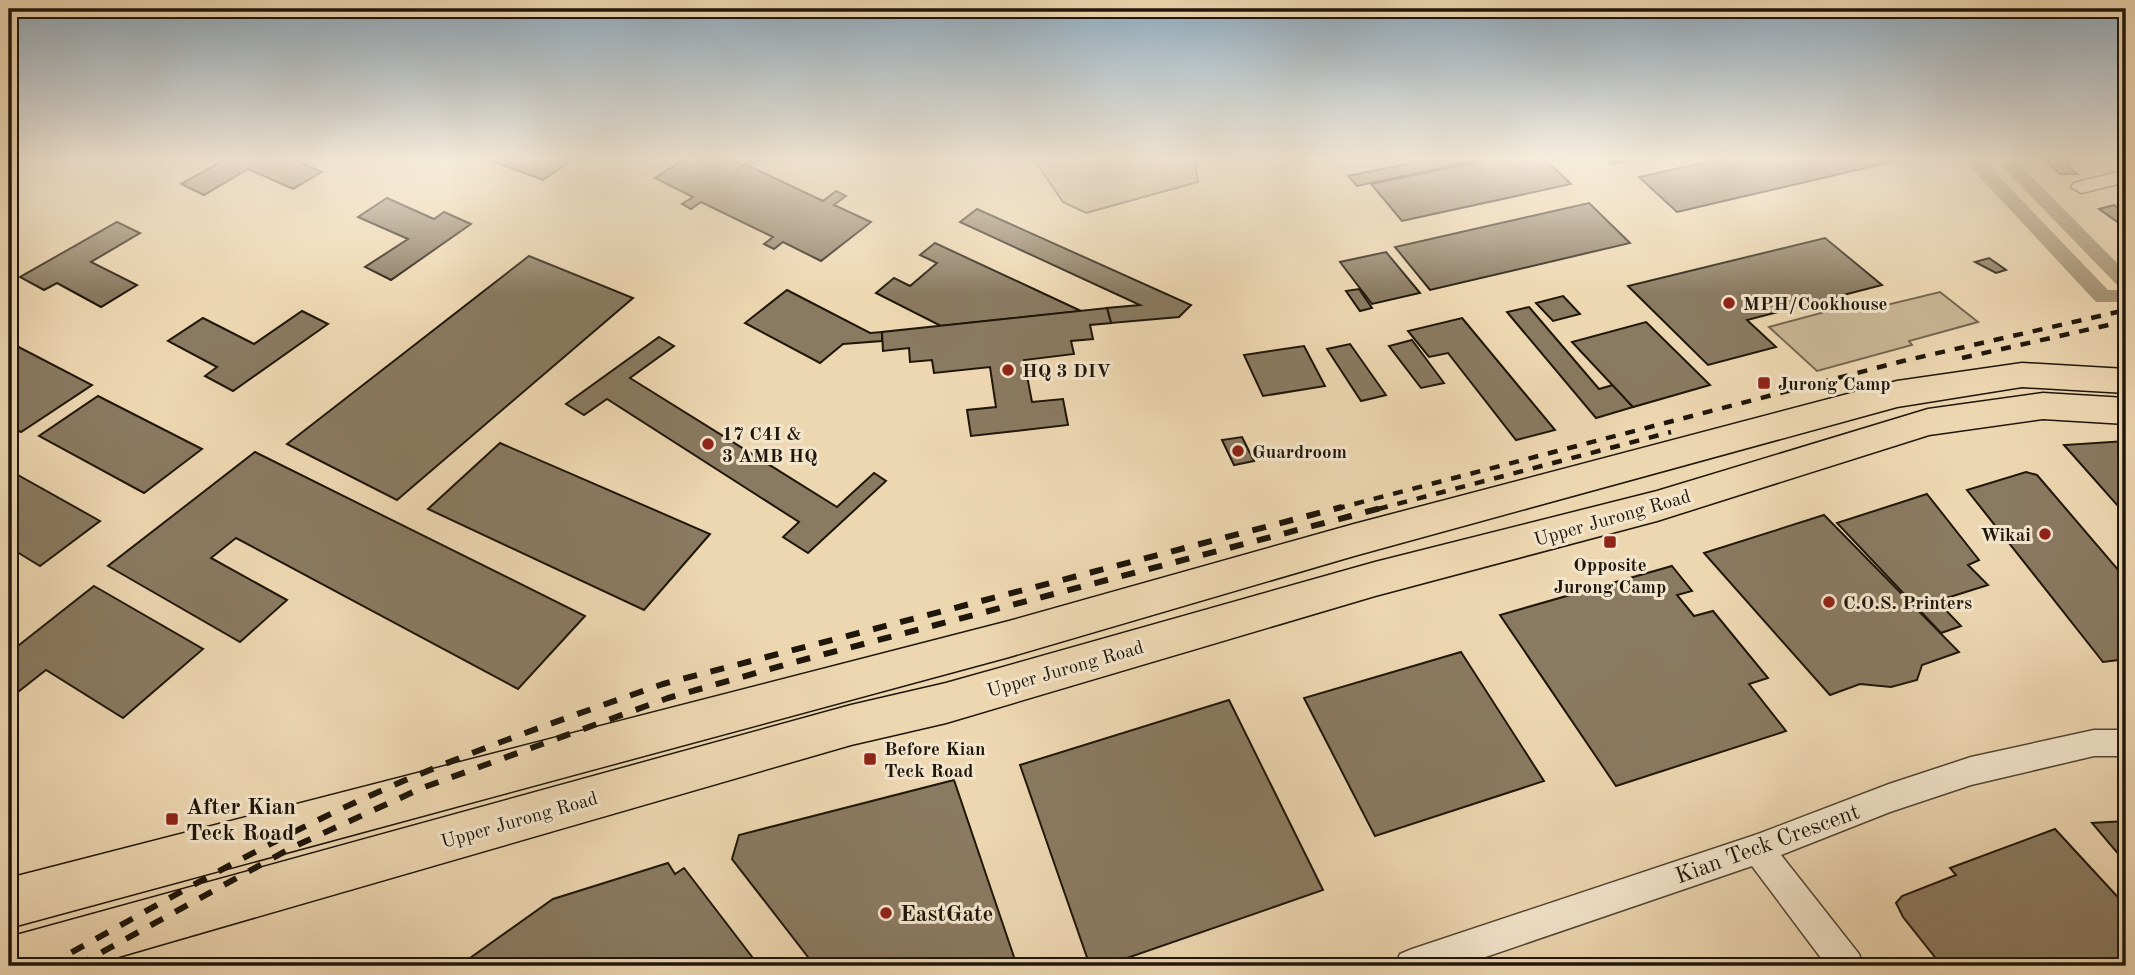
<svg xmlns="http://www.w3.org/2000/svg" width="2135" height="975" font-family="'Old Standard TT',serif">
	<rect width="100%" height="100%" fill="#edd7b1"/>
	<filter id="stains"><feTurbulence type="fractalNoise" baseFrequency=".00286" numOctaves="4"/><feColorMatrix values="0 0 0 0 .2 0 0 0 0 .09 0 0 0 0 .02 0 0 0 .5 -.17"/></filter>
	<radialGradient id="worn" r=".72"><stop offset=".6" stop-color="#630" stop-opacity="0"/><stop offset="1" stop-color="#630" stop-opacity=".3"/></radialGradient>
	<g fill="#cab695" stroke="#746650" stroke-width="2">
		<path d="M1033 158H1194L1198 182 1086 213 1063 202Z"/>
		<path d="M1940 292 1978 322 1909 341 1912 345 1817 371 1769 327 1862 302 1870 309Z"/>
	</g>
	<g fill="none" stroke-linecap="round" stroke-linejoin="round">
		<g fill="#a79578" fill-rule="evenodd">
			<path d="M1962 158H1981L2108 290H2126V302H2096Z"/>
			<path d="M1994 158H2013L2126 272V289L2119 287Z"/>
		</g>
	</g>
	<g fill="#8a7a61" stroke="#1f160a" stroke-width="2">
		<path d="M228 158H290L322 172 293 189 248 169 204 195 181 184Z"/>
		<path d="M484 158H575L543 180Z"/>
		<path d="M686 158H729L743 165 754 158 759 160 749 166 823 201 836 191 846 196 834 205 871 222 821 261 783 242 774 249 764 244 773 237 701 202 691 209 682 204 693 197 655 178Z"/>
		<path d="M1435 158H1489L1357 186 1348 176Z"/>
		<path d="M1496 158H1544L1571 184 1402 221 1371 184Z"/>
		<path d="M1605 158H1644L1612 164Z"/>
		<path d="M1725 158H1902L1904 159 1677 212 1639 177Z"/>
		<path d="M2043 158H2066L2071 163H2065L2077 174H2060Z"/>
		<path d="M387 198 434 219 444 212 471 224 391 280 365 267 408 239 358 217Z"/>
		<path d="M1589 203 1630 243 1430 290 1395 247Z"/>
		<path d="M2114 205 2126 214V228L2099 209Z"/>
		<path d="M977 209 1191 305 1179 317 1111 323 1107 308 1140 305 960 222Z"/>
		<path d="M117 222 140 233 91 262 137 285 101 307 57 283 44 290 20 277Z"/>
		<path d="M1825 238 1882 285 1747 320 1776 347 1708 365 1628 286Z"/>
		<path d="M935 243 1081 311 941 326 876 293 894 278 910 286 937 263 920 255Z"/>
		<path d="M1386 252 1420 293 1372 304 1340 262Z"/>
		<path d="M529 256 633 298 397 500 287 444Z"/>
		<path d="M1989 258 2006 270 1996 273 1975 262Z"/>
		<path d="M1359 289 1372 308 1360 311 1346 291Z"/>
		<path d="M787 290 870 333 882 332V341L843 344 820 363 745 323Z"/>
		<path d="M1563 296 1580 314 1553 321 1536 303Z"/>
		<path d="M1529 307 1599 389 1613 385 1633 407 1596 418 1507 312Z"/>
		<path d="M1107 308 1111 323 1090 325 1093 339 1071 341 1074 354 1024 360 1032 402 1063 399 1068 425 971 436 967 410 996 407 990 367 934 373 932 360 910 362 909 348 883 351 882 332Z"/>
		<path d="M302 311 328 324 233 391 205 376 217 367 168 341 203 318 254 344Z"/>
		<path d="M1462 318 1555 430 1516 440 1448 353 1429 357 1408 331Z"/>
		<path d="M1646 322 1710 385 1633 407 1572 342Z"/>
		<path d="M659 337 674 346 630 378 837 507 874 473 886 481 808 553 783 537 799 522 607 399 584 415 566 404Z"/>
		<path d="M1412 340 1444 383 1421 388 1389 346Z"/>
		<path d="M9 342 92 385 21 432 9 426Z"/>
		<path d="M1350 344 1386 395 1361 401 1327 349Z"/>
		<path d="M1304 346 1325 386 1263 396 1244 355Z"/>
		<path d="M98 396 202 449 144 493 39 436Z"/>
		<path d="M1242 437 1254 461 1234 465 1222 440Z"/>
		<path d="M2126 441V515L2064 445Z"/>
		<path d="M500 443 710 534 644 610 428 509Z"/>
		<path d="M255 452 585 616 518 689 236 538 211 558 287 600 240 642 108 566Z"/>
		<path d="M9 470 100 521 40 566 9 547Z"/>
		<path d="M2026 472 2037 475 2126 579V659L2103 662 1967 490Z"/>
		<path d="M1927 494 1979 560 1968 565 1988 585 1937 601 1961 626 1941 633 1837 523Z"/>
		<path d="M1824 515 1959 652 1922 665 1917 680 1891 687 1860 684 1830 695 1704 553Z"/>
		<path d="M1672 566 1692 591 1677 595 1694 616 1713 611 1768 678 1749 684 1786 731 1616 786 1500 615Z"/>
		<path d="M94 586 203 649 123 718 46 670 9 699V653Z"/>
		<path d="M1461 652 1544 781 1375 836 1304 698Z"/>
		<path d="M1229 700 1323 890 1104 966H1090L1020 765Z"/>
		<path d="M954 780 1017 966H815L732 859 739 835Z"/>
		<path d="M2126 821V863L2092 823Z"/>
		<path d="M2055 829 2126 906V966H1942L1903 917 1896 903 1902 896 1956 875 1950 868Z"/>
		<path d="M668 863 675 874 684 868 759 966H475L470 958 553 899Z"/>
	</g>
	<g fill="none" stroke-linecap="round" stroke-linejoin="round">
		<g stroke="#524634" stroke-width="3">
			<g id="minor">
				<path d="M2126 170V182L2081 193 2071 187 2074 183Z"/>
				<path d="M2094 730H2126V756H2094L1971 785 1890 812 1781 855 1859 954 1863 966H1827L1752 866 1459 966H1395L1400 954 1412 949 1758 834 1889 784 1971 757Z"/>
			</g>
		</g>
		<g stroke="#1f160a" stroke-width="3">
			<g id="primary">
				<path d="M2022 363 2126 369V393L2022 387 1897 407 1354 556 1009 657 9 928V878L1009 621 1354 524 1897 381Z"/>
				<path d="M2043 393 2126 398V424L2043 419 1929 435 1657 521 1375 596 946 723 851 745 87 966H9V937L851 705 946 683 1375 562 1657 491 1928 409Z"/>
			</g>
		</g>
		<use href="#minor" fill="#f3e5cc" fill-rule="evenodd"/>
		<use href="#primary" fill="#edd7b1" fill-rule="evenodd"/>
		<g stroke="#1f160a" stroke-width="4.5" stroke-dasharray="10 10" stroke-linecap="butt">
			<path d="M1962 358 2126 321"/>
			<path d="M1335 509 1903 361 2126 310"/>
			<path d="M1378 509 1671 432"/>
		</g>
		<g stroke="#1f160a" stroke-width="6" stroke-dasharray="14 14" stroke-linecap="butt">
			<path d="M47 966C149 910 250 851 356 802 456 756 560 720 663 684L1342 507"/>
			<path d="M77 966 293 847 422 788 668 698 791 663 1385 507"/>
		</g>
	</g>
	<linearGradient id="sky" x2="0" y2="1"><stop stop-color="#8ea8bb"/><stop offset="0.54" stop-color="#f7eddc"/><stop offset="1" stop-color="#f7eddc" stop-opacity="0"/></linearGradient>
	<rect width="2135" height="294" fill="url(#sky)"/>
	<g fill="#8f2418" stroke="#f3e5cc" stroke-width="2.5">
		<circle cx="1729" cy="303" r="7"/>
		<circle cx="1008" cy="370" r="7"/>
		<rect x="1757" y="376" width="14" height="14" rx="3.5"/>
		<circle cx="708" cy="444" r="7"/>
		<circle cx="1238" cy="451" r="7"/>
		<circle cx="2045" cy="534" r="7"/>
		<rect x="1603" y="535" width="14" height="14" rx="3.5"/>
		<circle cx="1829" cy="602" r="7"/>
		<rect x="863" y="752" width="14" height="14" rx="3.5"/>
		<rect x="165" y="812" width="14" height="14" rx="3.5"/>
		<circle cx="886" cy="913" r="7"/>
	</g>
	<g text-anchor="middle" stroke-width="6" stroke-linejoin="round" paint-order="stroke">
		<g font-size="19" font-weight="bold" fill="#1f160a" stroke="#f3e5cc" text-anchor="start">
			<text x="1743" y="310">MPH/Cookhouse</text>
			<text x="1022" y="377">HQ 3 DIV</text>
			<text x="1778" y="390">Jurong Camp</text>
			<text x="722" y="440">17 C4I &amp;<tspan x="722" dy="22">3 AMB HQ</tspan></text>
			<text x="1252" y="458">Guardroom</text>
			<text x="2031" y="541" text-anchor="end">Wikai</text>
			<text x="1610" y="571" text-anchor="middle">Opposite<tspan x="1610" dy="22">Jurong Camp</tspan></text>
			<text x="1843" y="609">C.O.S. Printers</text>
			<text x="884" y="755">Before Kian<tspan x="884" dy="22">Teck Road</tspan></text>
		</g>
		<g font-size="19" fill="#1f160a" stroke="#f3e5cc">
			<text transform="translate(1612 517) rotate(-16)" y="7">Upper Jurong Road</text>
			<text transform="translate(1065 668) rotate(-16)" y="7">Upper Jurong Road</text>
			<text transform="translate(519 819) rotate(-16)" y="7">Upper Jurong Road</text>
		</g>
		<g font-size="23" font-weight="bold" fill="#1f160a" stroke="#f3e5cc" text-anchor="start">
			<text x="186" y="814">After Kian<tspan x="186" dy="26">Teck Road</tspan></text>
			<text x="900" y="921">EastGate</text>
		</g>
		<g font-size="23" fill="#1f160a" stroke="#f3e5cc">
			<text transform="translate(1767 843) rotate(-20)" y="8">Kian Teck Crescent</text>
		</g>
	</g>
	<rect width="2135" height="975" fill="none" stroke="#edd7b1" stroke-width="35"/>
	<rect x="10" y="10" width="2114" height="954" fill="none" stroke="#1f160a" stroke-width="3.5"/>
	<rect x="18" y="18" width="2100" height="940" fill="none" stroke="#1f160a" stroke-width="2"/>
	<rect width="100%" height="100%" filter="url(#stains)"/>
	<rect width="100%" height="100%" fill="url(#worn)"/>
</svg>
